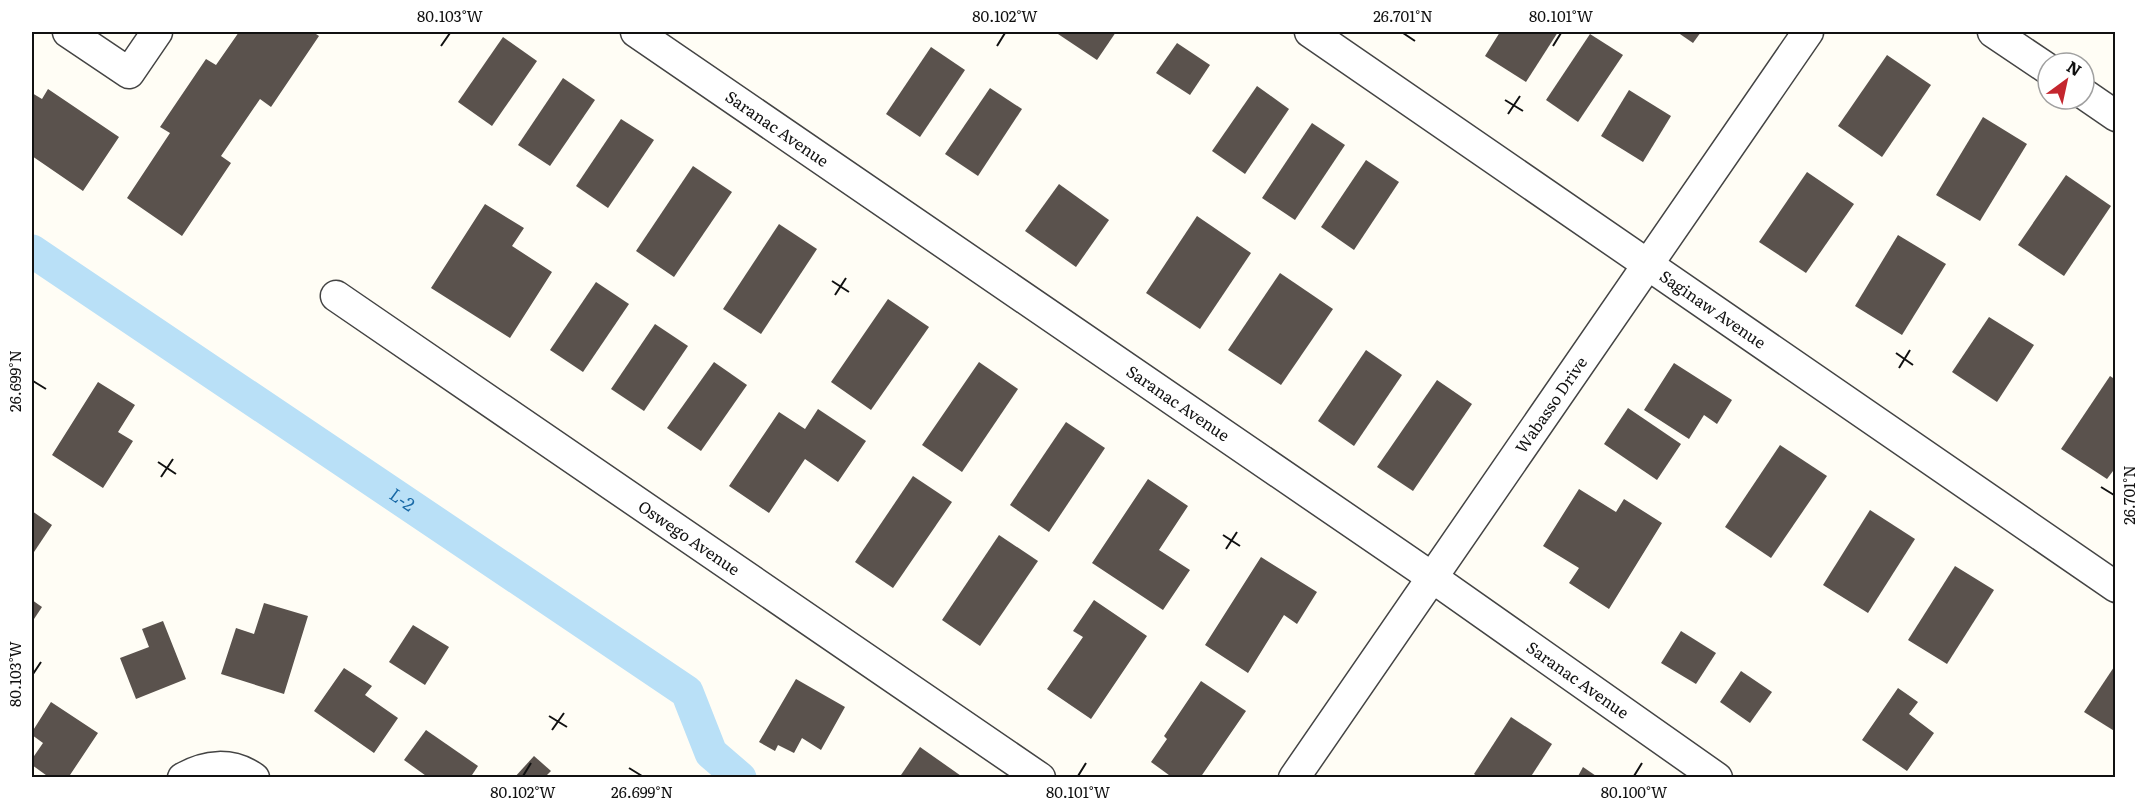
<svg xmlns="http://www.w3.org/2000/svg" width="2147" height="809" font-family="Literata,serif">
	<rect width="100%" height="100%" fill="#fffdf5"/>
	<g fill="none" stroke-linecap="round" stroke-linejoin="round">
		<path stroke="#b9e0f7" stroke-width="33" id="s1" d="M32 251 687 692 711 753 740 778"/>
	</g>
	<g fill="#5a524d">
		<path d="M239 32H313L319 36 271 107 260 99 221 156 231 163 182 236 127 198 170 133 160 127 206 59 216 65Z"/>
		<path d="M1055 32H1116L1097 60Z"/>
		<path d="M1500 32H1558L1526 82 1485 56Z"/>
		<path d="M1677 32H1701L1693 43Z"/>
		<path d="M1590 34 1623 55 1578 122 1546 100Z"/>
		<path d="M503 37 537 61 492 126 458 102Z"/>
		<path d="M1177 43 1210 65 1190 95 1156 73Z"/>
		<path d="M931 47 965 70 920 137 886 114Z"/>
		<path d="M1887 55 1931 85 1882 157 1838 126Z"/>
		<path d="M563 78 595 100 550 166 518 145Z"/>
		<path d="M1257 86 1289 109 1245 174 1212 151Z"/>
		<path d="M990 88 1022 109 978 176 945 154Z"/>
		<path d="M48 89 119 137 83 191 32 156V93L42 99Z"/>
		<path d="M1629 90 1671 116 1643 162 1601 136Z"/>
		<path d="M1983 117 2027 144 1980 221 1936 195Z"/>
		<path d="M621 119 654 140 608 208 576 186Z"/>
		<path d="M1312 123 1345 145 1295 220 1262 198Z"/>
		<path d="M1366 160 1399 182 1354 250 1321 227Z"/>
		<path d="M693 166 732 192 674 277 636 251Z"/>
		<path d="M1807 172 1854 204 1806 273 1759 242Z"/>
		<path d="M2066 175 2111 206 2064 276 2018 245Z"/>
		<path d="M1059 184 1109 220 1076 267 1025 231Z"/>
		<path d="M485 204 524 228 512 246 552 272 510 338 431 288Z"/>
		<path d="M1197 216 1251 253 1200 329 1146 293Z"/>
		<path d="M779 224 817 249 761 334 723 309Z"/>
		<path d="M1898 235 1946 264 1902 335 1855 306Z"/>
		<path d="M1280 273 1333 309 1281 385 1228 350Z"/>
		<path d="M596 282 629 304 583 372 550 350Z"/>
		<path d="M888 299 929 327 871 410 831 382Z"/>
		<path d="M1989 317 2034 345 1997 402 1952 372Z"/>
		<path d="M655 324 688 346 644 411 611 389Z"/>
		<path d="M1366 350 1402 375 1354 446 1318 421Z"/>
		<path d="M714 362 747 385 701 451 667 428Z"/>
		<path d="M979 362 1018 389 962 472 922 445Z"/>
		<path d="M1674 363 1732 400 1717 424 1704 415 1689 439 1644 410Z"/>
		<path d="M2110 376 2116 380V467L2107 479 2061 449Z"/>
		<path d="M1437 380 1472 404 1413 491 1377 467Z"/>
		<path d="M98 382 135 405 118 432 133 441 103 488 52 455Z"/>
		<path d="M1628 408 1681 444 1657 480 1604 444Z"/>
		<path d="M818 409 866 441 838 482 805 459 769 513 729 486 779 412 805 429Z"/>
		<path d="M1066 422 1105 448 1049 532 1010 505Z"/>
		<path d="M1780 445 1827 476 1771 558 1725 527Z"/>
		<path d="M913 476 952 502 893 588 855 562Z"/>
		<path d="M1148 479 1188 506 1159 550 1190 570 1163 610 1092 563Z"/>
		<path d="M1579 489 1616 512 1624 499 1662 523 1609 609 1569 583 1579 568 1543 546Z"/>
		<path d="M1870 510 1915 539 1868 613 1823 585Z"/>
		<path d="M32 511 52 525 32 555Z"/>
		<path d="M999 535 1038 561 980 646 942 620Z"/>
		<path d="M1261 557 1317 592 1297 624 1284 615 1248 673 1205 645Z"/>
		<path d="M1955 566 1994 590 1947 664 1908 640Z"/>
		<path d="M32 600 42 607 32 622Z"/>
		<path d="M1094 600 1147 636 1091 719 1047 689 1083 637 1073 631Z"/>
		<path d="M264 603 308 616 284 694 221 674 236 628 254 634Z"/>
		<path d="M163 621 186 679 136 699 120 658 149 647 142 629Z"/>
		<path d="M413 625 449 647 425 685 389 662Z"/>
		<path d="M1681 631 1716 653 1696 684 1661 663Z"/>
		<path d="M2116 664V732L2084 712Z"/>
		<path d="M344 668 372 686 365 695 398 718 374 753 314 711Z"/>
		<path d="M1741 671 1772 692 1750 723 1720 702Z"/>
		<path d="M796 679 845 707 821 750 802 738 794 753 778 745 775 751 759 742Z"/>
		<path d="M1201 681 1246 711 1200 778H1173L1151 762 1167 739 1164 736Z"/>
		<path d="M1898 688 1918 702 1909 714 1934 733 1907 771 1862 740Z"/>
		<path d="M51 702 98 733 68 778H50L32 765V759L43 743 32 735V732Z"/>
		<path d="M1511 717 1552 744 1530 778H1479L1474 774Z"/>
		<path d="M426 730 478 766 470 778H429L404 760Z"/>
		<path d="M920 747 964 778H899Z"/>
		<path d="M534 756 551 771 544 778H514Z"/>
		<path d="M1583 767 1599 778H1577Z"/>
	</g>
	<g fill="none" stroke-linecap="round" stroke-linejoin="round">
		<g stroke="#444" stroke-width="33">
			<g id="minor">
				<path d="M68 32 129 73 157 32"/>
				<path id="s2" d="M636 32 1433 578 1717 778"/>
				<path id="s3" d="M1310 32 2116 587"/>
				<path d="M1993 32 2048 69"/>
				<path d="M2084 94 2116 116"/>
				<path id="s4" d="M336 296 1040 778"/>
				<path d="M183 778C206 765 231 762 254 778"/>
				<path id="s5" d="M1294 778 1808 32"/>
			</g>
		</g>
		<use href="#minor" stroke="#fff" stroke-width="30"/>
	</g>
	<path fill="none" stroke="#111" stroke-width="2" d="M1403 33 1415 41M441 46 450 33M997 46 1005 33M1553 46 1561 33M1505 100 1523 111M1508 114 1520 96M832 281 849 292M835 295 846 278M1896 353 1913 365M1899 368 1910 350M33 381 46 389M158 462 176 474M161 477 173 459M2101 487 2114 495M1223 535 1240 546M1226 549 1237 532M33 674 41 662M549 716 567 727M552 730 564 713M629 768 642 776M523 776 531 763M1078 776 1086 763M1634 776 1642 763"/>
	<g text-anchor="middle" stroke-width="6" stroke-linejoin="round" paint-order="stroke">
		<g font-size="16" fill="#111" stroke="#fff">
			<text dy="6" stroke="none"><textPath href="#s2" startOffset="171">Saranac Avenue</textPath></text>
			<text dy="6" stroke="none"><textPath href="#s3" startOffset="489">Saginaw Avenue</textPath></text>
			<text dy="6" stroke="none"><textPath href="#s2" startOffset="657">Saranac Avenue</textPath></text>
			<text dy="6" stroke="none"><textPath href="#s5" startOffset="453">Wabasso Drive</textPath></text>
			<text dy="6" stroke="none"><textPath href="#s4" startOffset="428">Oswego Avenue</textPath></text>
			<text dy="6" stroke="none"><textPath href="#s2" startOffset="1143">Saranac Avenue</textPath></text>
		</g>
		<g font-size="18" font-style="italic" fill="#1768a6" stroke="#fff">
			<text dy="6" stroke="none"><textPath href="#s1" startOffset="446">L-2</textPath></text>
		</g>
	</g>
	<rect width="2147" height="809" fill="none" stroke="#ffffff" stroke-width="66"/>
	<g transform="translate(2066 81) rotate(33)"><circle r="28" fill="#ffffff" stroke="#a0a0a0" stroke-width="1.5"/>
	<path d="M0-4.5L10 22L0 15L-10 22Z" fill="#c4262e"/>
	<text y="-9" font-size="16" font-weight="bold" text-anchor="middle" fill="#111111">N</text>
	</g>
	<rect x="33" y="33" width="2081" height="743" fill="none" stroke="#111" stroke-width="2"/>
	<g font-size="15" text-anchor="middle" fill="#111">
		<text x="450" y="22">80.103°W</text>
		<text x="1005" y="22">80.102°W</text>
		<text x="1403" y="22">26.701°N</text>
		<text x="1561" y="22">80.101°W</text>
		<text transform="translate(16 381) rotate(-90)" y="5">26.699°N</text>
		<text transform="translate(2130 495) rotate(-90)" y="5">26.701°N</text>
		<text transform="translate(16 674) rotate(-90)" y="5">80.103°W</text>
		<text x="523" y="798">80.102°W</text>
		<text x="642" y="798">26.699°N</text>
		<text x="1078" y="798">80.101°W</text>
		<text x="1634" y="798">80.100°W</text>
	</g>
</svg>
